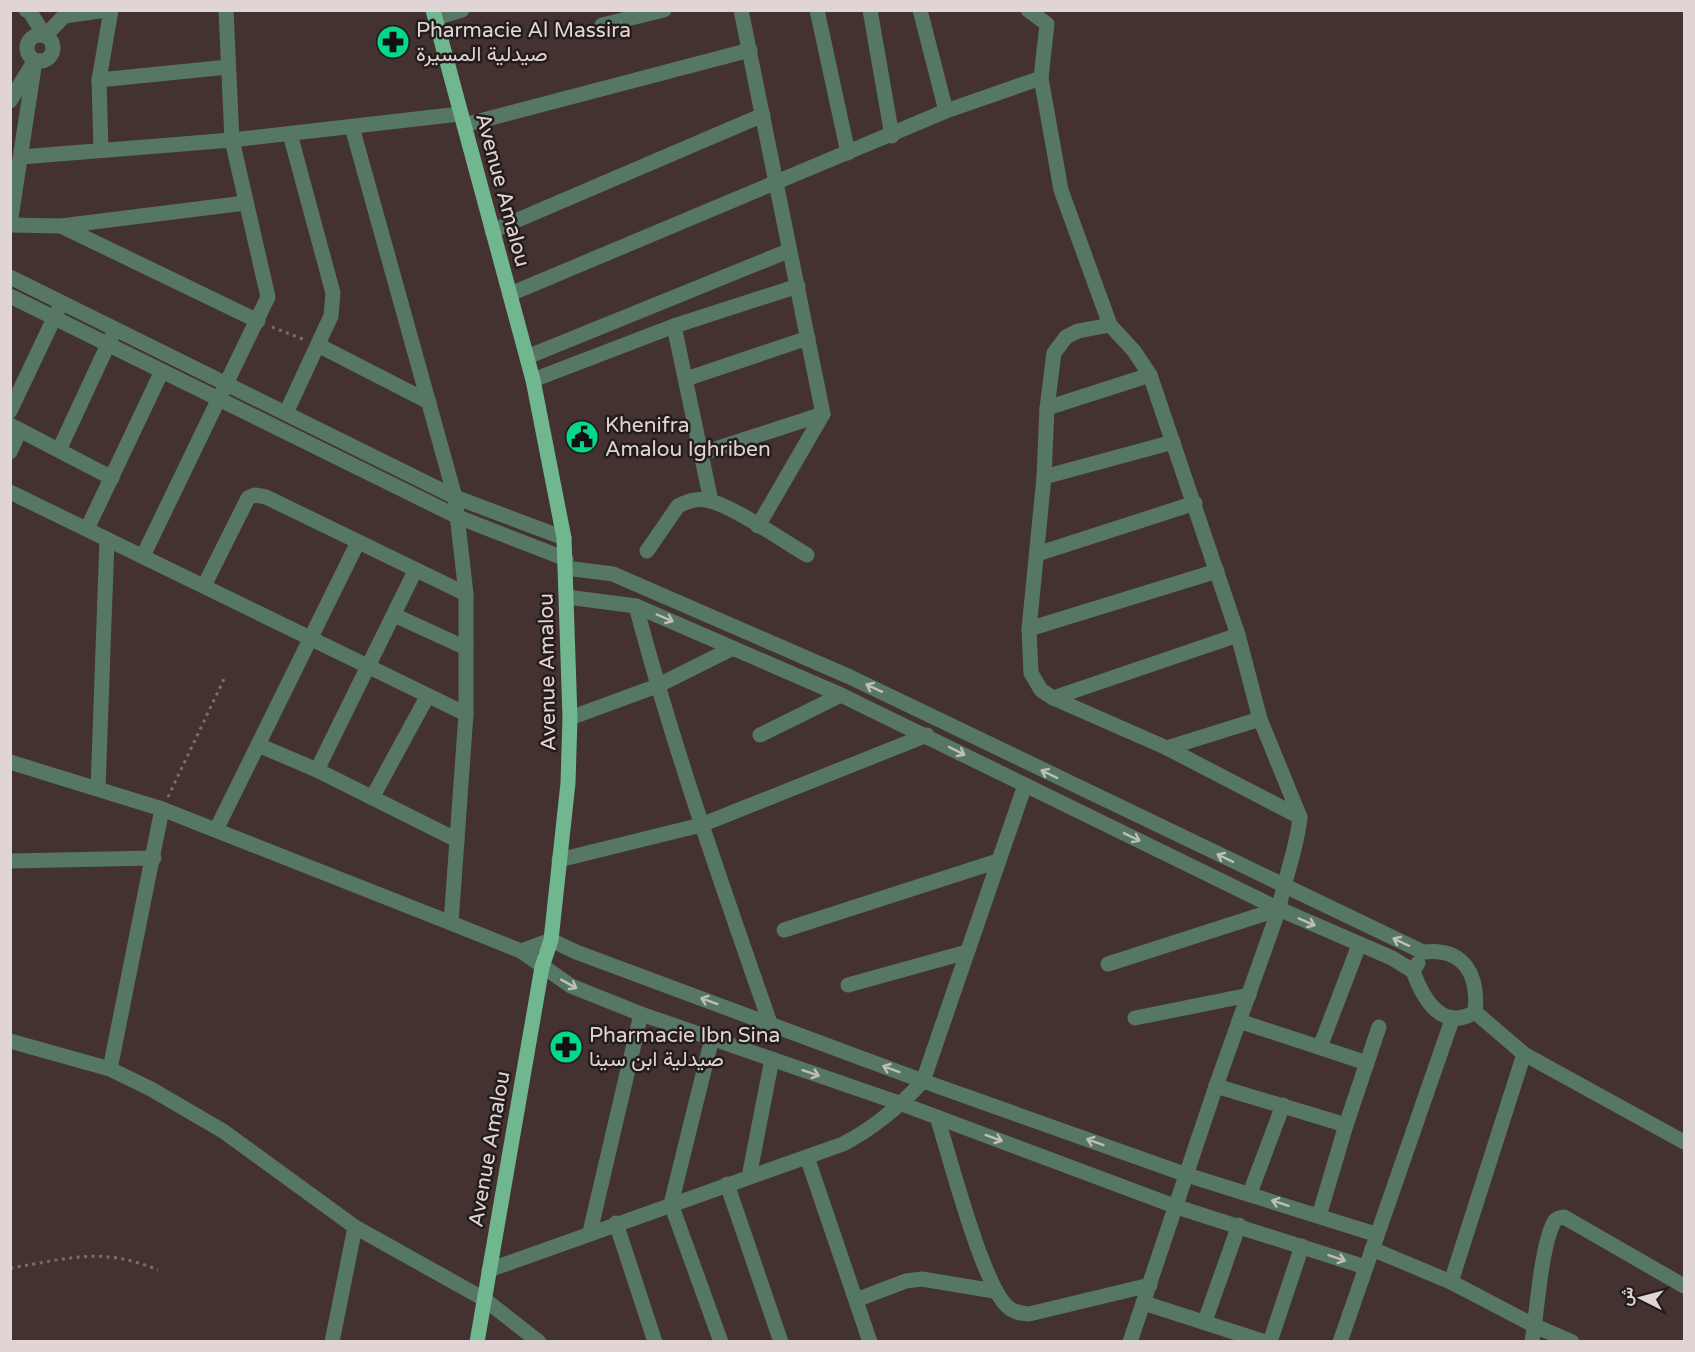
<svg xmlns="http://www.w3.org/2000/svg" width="1695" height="1352" font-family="'Varela Round',Vazirmatn,sans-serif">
	<rect width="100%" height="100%" fill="#443231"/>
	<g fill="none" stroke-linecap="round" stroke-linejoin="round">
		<g stroke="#7c6c6b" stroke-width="3" stroke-dasharray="3 4.5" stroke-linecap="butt">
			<path d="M272 327 305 340"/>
			<path d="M168 797 224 679"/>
			<path d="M10 1268C69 1259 100 1246 158 1270"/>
		</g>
		<g stroke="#567764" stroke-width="15">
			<path d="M26 10 30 12 45 36 64 16 66 10"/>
			<path d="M741 10 823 414 758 526"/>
			<path d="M817 10 848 153"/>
			<path d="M870 10 892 136"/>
			<path d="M920 10 946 111"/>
			<path d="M1028 10 1047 24 1041 78 1061 190 1110 325 1134 351 1150 375 1238 635 1260 719 1300 817C1297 850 1284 878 1279 909L1216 1086 1130 1342"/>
			<path d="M64 16 107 10"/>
			<path d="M435 18 462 10"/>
			<path d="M602 25 664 10"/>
			<circle cx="40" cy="48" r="13"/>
			<path d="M99 80 228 67"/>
			<path d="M10 101 32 65"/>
			<path d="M464 125 750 50"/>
			<path d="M352 127 455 497 466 594V714L451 923"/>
			<path d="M101 150 99 80 111 10"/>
			<path d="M21 157 232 140 460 114"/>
			<path d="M10 224 35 61"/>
			<path d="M10 225 61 226 245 203"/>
			<path d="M61 226 258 321"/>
			<path d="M492 231 763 115"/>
			<path d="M10 277 455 497 564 538"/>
			<path d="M510 294 946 111 1041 78"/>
			<path d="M10 296 458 517 566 559"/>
			<path d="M1110 325 1078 331 1066 337 1054 353 1047 408 1044 477 1029 629 1031 673 1041 690 1053 698 1167 748 1300 817"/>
			<path d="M674 326 711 501"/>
			<path d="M318 345 429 402"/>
			<path d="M527 357 788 251"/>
			<path d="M686 379 808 338"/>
			<path d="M533 380 674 326 798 286"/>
			<path d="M1047 408 1150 375"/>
			<path d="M10 411 58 310"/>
			<path d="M286 413 331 316 333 293 290 134"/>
			<path d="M10 425 112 478"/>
			<path d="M59 450 112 336"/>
			<path d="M10 452 20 430"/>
			<path d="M703 453 823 414"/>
			<path d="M1044 477 1173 442"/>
			<path d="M10 492 466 714"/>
			<path d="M87 529 162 371"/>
			<path d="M647 551 678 506C686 502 695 498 705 500 727 502 785 542 807 555"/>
			<path d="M1037 554 1195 503"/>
			<path d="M143 556 268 297 232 140 226 10"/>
			<path d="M566 568 613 574 850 677 1423 952C1465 947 1479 976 1475 1012"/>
			<path d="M204 586 248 498 255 495 266 497 466 594"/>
			<path d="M567 597 636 606 841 695 1279 909 1392 958 1413 971"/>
			<path d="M636 606C673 747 722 885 770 1023"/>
			<path d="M394 615 466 648"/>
			<path d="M1029 629 1217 571"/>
			<path d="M1053 698 1238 635"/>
			<path d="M570 718 657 686 733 648"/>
			<path d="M760 735 841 695"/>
			<path d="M258 745 317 770 457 840"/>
			<path d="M1167 748 1260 719"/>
			<path d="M10 762 162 809 451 923 521 951 571 986 641 1014 902 1104 1177 1207 1365 1267"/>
			<path d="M317 770 415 571"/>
			<path d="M98 789 107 539"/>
			<path d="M372 798 427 697"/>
			<path d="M216 830 358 542"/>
			<path d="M559 860 701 825 927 735"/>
			<path d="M10 861 154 858"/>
			<path d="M784 930 998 861"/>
			<path d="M521 951 551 940 576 952 923 1081 1187 1175 1375 1234"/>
			<path d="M1418 963 1413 971C1423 999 1442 1032 1475 1012"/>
			<path d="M1108 964 1279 909"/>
			<path d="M848 985 967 952"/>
			<path d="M1475 1012 1524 1054 1684 1142"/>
			<path d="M1135 1018 1249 995"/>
			<path d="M1239 1021 1367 1063"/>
			<path d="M712 1038 671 1204 721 1342"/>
			<path d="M10 1041 110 1069 151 1089 223 1131 355 1227 484 1299 539 1342"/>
			<path d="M1320 1047 1359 945"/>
			<path d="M110 1069 162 809"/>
			<path d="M1216 1086 1346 1125"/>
			<path d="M937 1117C949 1154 983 1287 1008 1307 1014 1313 1021 1313 1029 1314L1150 1285"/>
			<path d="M807 1157 870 1342"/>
			<path d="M749 1177 772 1059"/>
			<path d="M727 1184 781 1342"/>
			<path d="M1250 1193 1283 1105"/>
			<path d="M1319 1216 1346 1125 1379 1027"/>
			<path d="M616 1223 655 1342"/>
			<path d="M590 1232 641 1014"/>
			<path d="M1372 1249 1451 1282 1535 1326 1572 1342"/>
			<path d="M489 1270 843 1144C874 1128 899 1107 923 1081L1025 785"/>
			<path d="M1451 1282 1524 1054"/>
			<path d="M856 1300 906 1281 922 1279 994 1291"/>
			<path d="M1144 1303 1265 1342"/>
			<path d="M1205 1321 1239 1225"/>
			<path d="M332 1342 355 1227"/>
			<path d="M1270 1342 1302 1246"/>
			<path d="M1340 1342 1452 1020"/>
			<path d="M1532 1342C1537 1311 1541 1249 1553 1224 1555 1219 1558 1218 1564 1217L1684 1286"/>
		</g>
		<path stroke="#70b68f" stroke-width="15" d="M433 10 533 380 564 538 570 718 568 783 551 940 542 967 477 1342"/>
	</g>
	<defs><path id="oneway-shaft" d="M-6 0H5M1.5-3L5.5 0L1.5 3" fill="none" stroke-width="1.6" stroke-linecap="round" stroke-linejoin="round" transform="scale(1.5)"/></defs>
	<g stroke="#bebdb8">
		<use href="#oneway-shaft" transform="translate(665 618) rotate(23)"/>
		<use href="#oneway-shaft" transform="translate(874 688) rotate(-155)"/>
		<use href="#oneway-shaft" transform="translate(957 751) rotate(27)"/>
		<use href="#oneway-shaft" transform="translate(1049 774) rotate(-154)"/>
		<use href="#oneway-shaft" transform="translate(1132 837) rotate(26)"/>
		<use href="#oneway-shaft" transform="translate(1225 858) rotate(-154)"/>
		<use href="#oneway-shaft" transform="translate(1307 922) rotate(24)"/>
		<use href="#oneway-shaft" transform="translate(1401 942) rotate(-155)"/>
		<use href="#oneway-shaft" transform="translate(569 984) rotate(29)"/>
		<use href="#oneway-shaft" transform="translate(709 1001) rotate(-160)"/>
		<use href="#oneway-shaft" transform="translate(891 1069) rotate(-159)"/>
		<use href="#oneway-shaft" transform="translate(811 1073) rotate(19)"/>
		<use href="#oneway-shaft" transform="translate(994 1138) rotate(20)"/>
		<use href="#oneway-shaft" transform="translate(1095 1142) rotate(-160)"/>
		<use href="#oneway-shaft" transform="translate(1280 1203) rotate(-162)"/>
		<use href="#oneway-shaft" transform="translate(1337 1258) rotate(19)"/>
	</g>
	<defs>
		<g id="pharmacy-disc" transform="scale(1.725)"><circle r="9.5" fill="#02d98b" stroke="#241c1c"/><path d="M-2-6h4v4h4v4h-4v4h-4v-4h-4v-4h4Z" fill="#111"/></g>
		<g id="civic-disc" transform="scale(1.725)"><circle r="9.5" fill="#02d98b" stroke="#241c1c"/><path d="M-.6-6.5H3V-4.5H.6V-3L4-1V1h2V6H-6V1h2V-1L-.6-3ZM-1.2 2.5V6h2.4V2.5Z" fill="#111"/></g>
	</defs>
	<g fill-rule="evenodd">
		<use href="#pharmacy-disc" x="393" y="42"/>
		<use href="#civic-disc" x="582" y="437"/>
		<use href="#pharmacy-disc" x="566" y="1047"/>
	</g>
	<g text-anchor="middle" stroke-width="5" stroke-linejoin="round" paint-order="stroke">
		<g font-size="21" fill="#e0d4d4" stroke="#241c1c" text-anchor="start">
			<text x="416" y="37">Pharmacie Al Massira<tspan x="416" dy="24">صيدلية المسيرة</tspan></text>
			<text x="605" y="432">Khenifra<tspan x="605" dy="24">Amalou Ighriben</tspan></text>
			<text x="589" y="1042">Pharmacie Ibn Sina<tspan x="589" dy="24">صيدلية ابن سينا</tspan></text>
		</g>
		<g font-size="21" fill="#e0d4d4" stroke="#241c1c">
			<text transform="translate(503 190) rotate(75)" y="7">Avenue Amalou</text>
			<text transform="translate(547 672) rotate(-91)" y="7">Avenue Amalou</text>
			<text transform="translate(489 1149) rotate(-80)" y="7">Avenue Amalou</text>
		</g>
	</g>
	<rect width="1695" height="1352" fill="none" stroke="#e0d4d4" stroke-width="24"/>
	<g transform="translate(1641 1298) rotate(276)" stroke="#241c1c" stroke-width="4.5" paint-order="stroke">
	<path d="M0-4.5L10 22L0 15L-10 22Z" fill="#e0d4d4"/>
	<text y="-9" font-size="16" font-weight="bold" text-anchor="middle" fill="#e0d4d4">ش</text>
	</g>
</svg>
